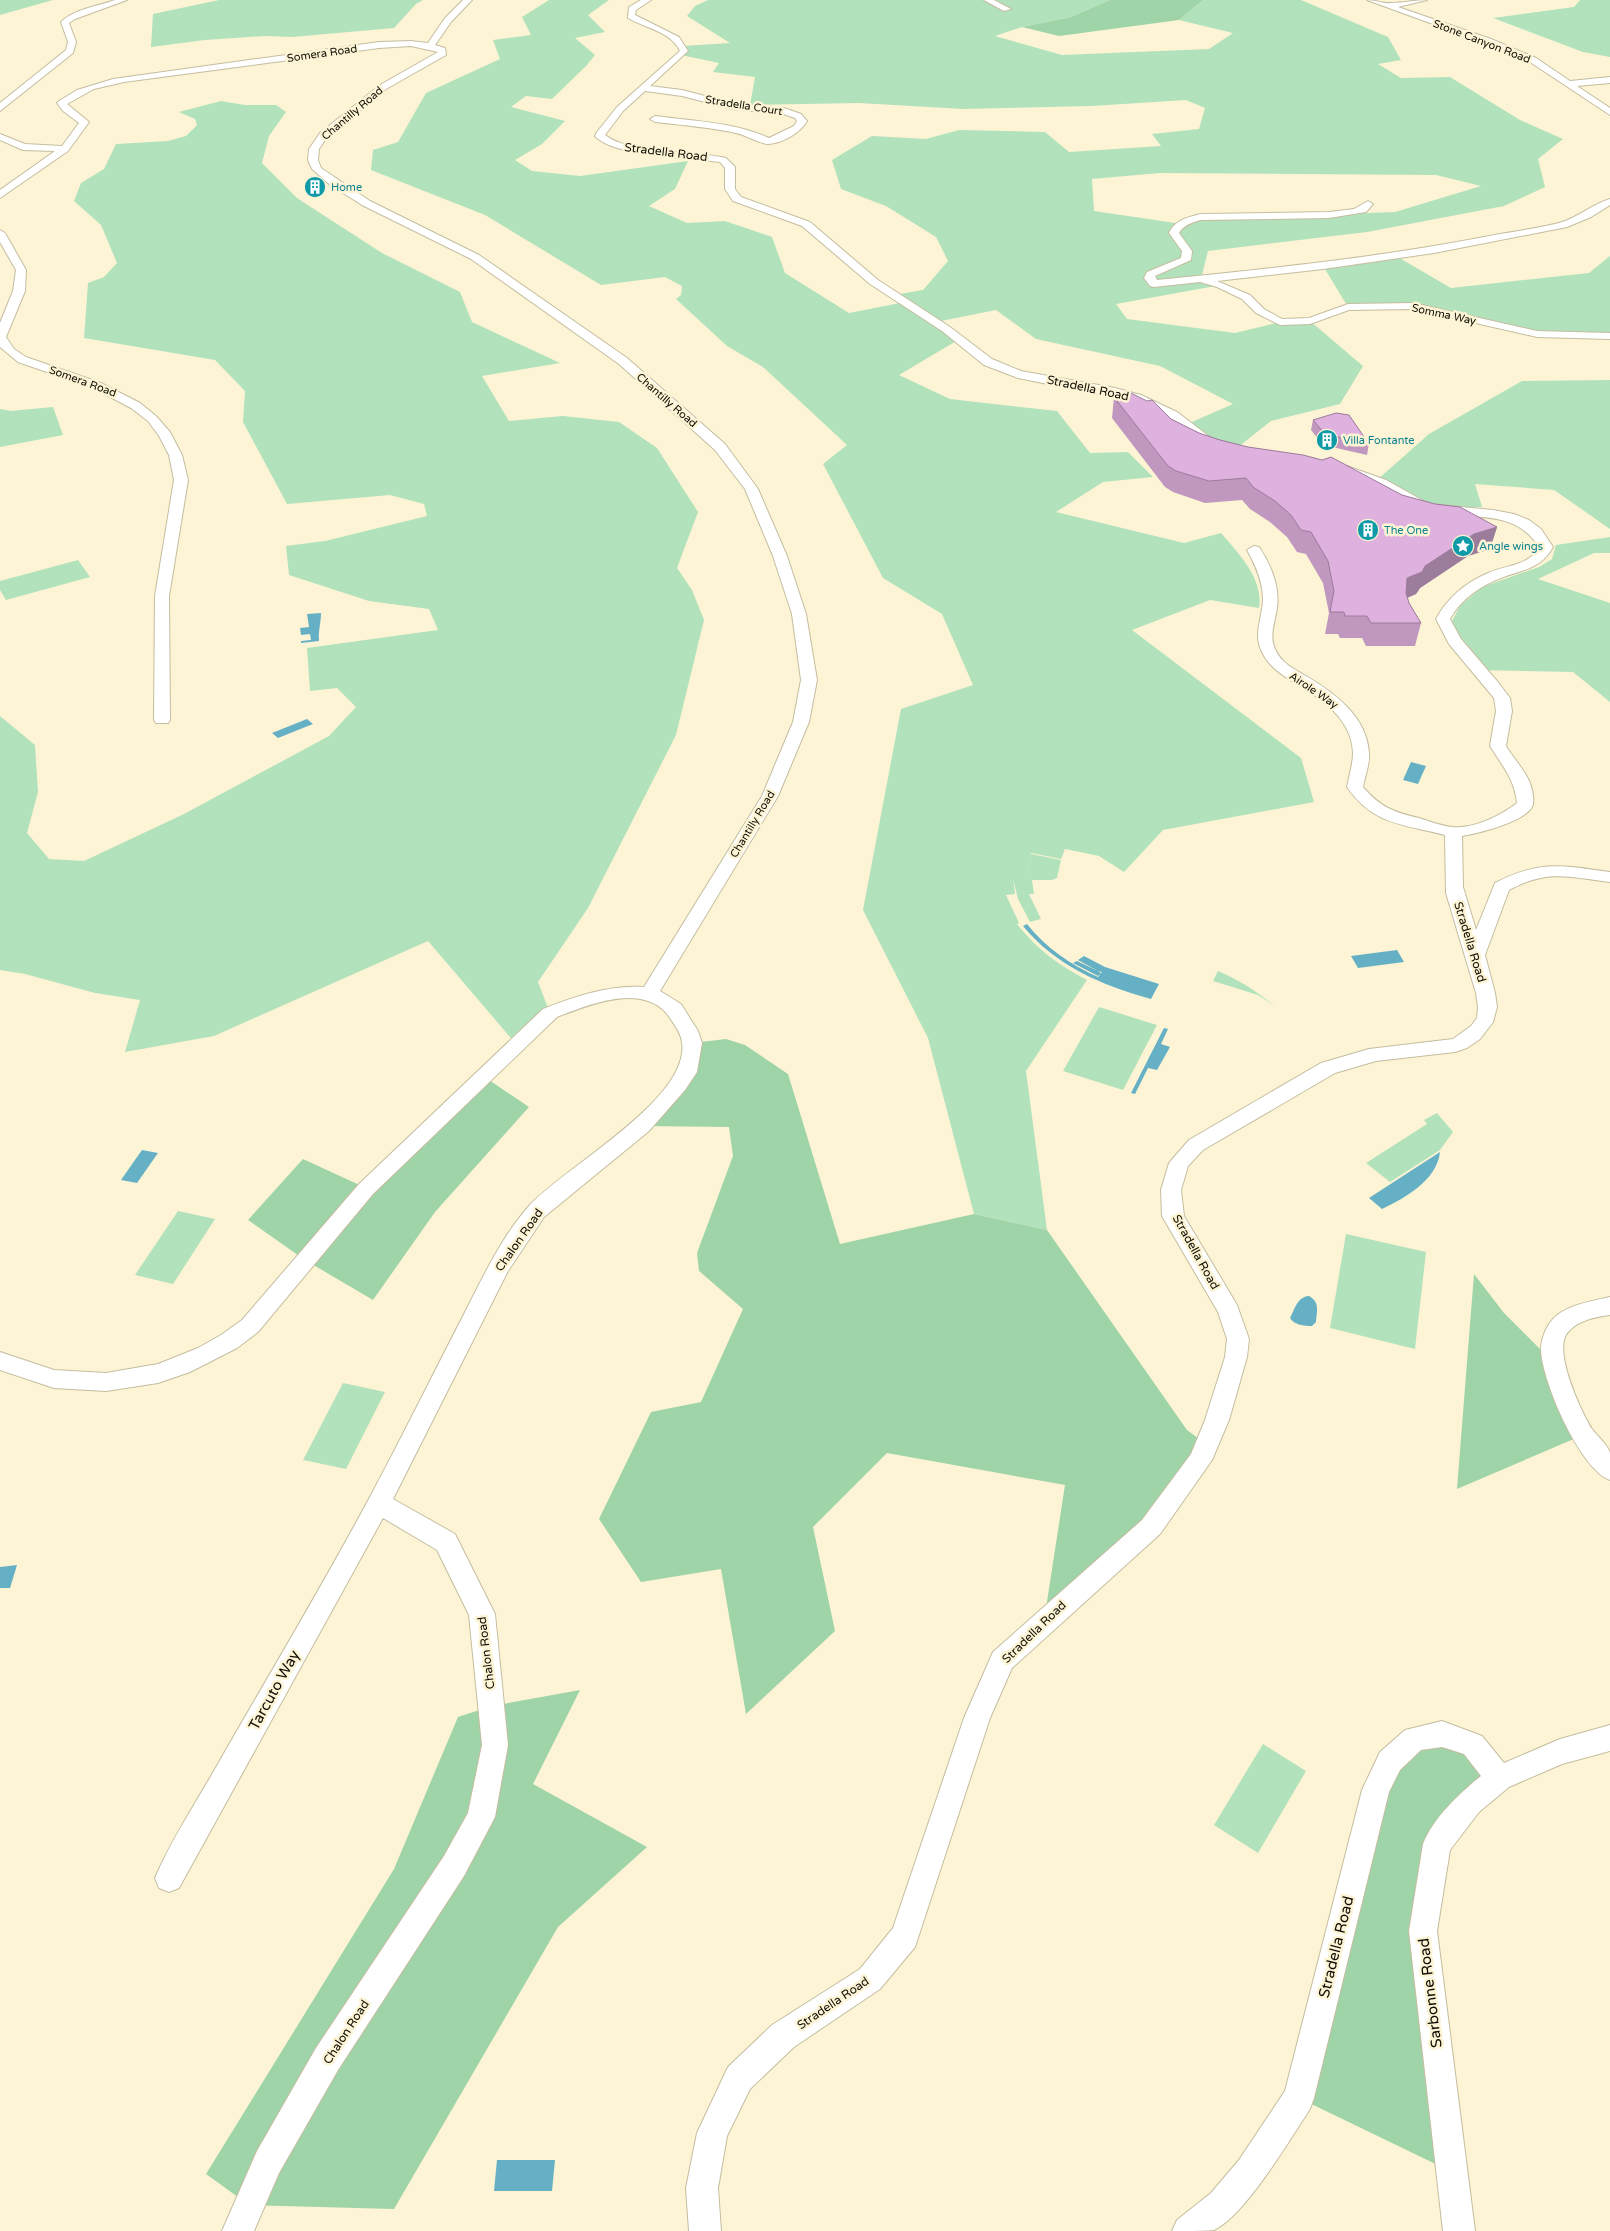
<svg xmlns="http://www.w3.org/2000/svg" width="1610" height="2231" font-family="'Varela Round',sans-serif">
	<rect width="100%" height="100%" fill="#fcf4d5"/>
	<g fill="#b2e2bb" fill-rule="evenodd">
		<path d="M0 0H53L0 15Z"/>
		<path d="M219 0H423L416 4 394 28 292 37 264 36 205 40 151 47 153 14Z"/>
		<path d="M549 0H609L588 15 605 32 575 38 595 55 586 66 552 99 526 96 511 107 565 121 542 144 515 160 532 171 580 176 688 161 675 189 649 206 687 223 725 221 772 237 785 273 849 313 905 302 894 295 923 290 948 261 936 237 886 206 841 189 832 160 872 136 926 139 959 130 1045 132 1069 152 1161 146 1152 134 1199 129 1205 108 1186 100 1092 106 963 109 859 103 750 105 755 77 713 72 719 63 681 55 683 46 730 43 687 16 695 6 708 0H1110L1071 17 1022 27 995 36 1062 55 1209 49 1233 33 1179 20 1203 0H1301L1388 37 1401 60 1378 64 1401 78 1450 77 1520 120 1563 139 1538 159 1545 187 1504 206 1367 232 1208 251 1201 279 1221 285 1116 304 1127 319 1235 333 1280 322 1310 321 1363 366 1340 404 1271 421 1233 451 1185 425 1233 404 1160 366 1036 339 996 310 936 322 958 340 899 375 950 399 1057 411 1090 453 1128 452 1153 477 1103 482 1056 512 1184 543 1221 533C1239 554 1264 579 1259 608L1210 600 1132 630 1301 758 1314 802 1163 830 1124 872 1099 856 1065 849 1061 859 1031 853 1026 880 1031 854 1061 860 1057 878 1052 880H1032L1034 894H1029L1041 919 1030 922 1018 899 1013 879 1015 894 1006 895 1019 923 1017 924C1039 951 1057 964 1087 980L1026 1071 1047 1230 974 1214 928 1038 863 910 901 709 973 685 942 614 883 578 823 464 847 445 763 367 727 346 676 299 681 295 682 286 665 277 601 285 485 215 371 170 373 150 398 142 426 93 500 59 493 40 531 35 522 17ZM1160 173 1436 175 1481 186 1395 212 1189 220 1182 224 1094 211 1092 179Z"/>
		<path d="M1580 0H1610V57L1583 52 1493 18 1574 7Z"/>
		<path d="M221 101 245 105H276L286 112 269 136 262 163 297 198 382 253 460 292 472 322 560 363 482 376 509 421 563 416 619 422 657 448 698 512 677 568 692 590 704 620 676 735 588 908 538 982 550 1013 516 1044 428 941 214 1036 125 1052 140 1000 95 993 25 974 0 970V716L35 745 38 792 27 833 49 859 84 861 184 814 329 736 356 707 337 688 310 691 307 648 438 630 429 609 369 601 289 575 286 546 325 541 427 516 424 504 390 495 287 504 243 422 245 391 215 360 84 338 88 283 104 277 117 263 101 225 74 201 81 183 104 169 116 144 168 141 186 136 197 125 195 119 179 112Z"/>
		<path d="M1396 256 1451 288 1589 273 1610 256V333L1605 336 1537 334 1413 306 1348 307 1323 266Z"/>
		<path d="M1610 380V529L1554 490 1475 484 1482 507 1428 508 1377 480 1429 434 1522 381Z"/>
		<path d="M53 407 63 435 0 447V409L11 411Z"/>
		<path d="M1610 537V553H1594L1538 579 1610 603V702L1573 672 1479 670 1461 649 1469 647 1455 631 1452 621 1460 606 1482 587 1539 567 1552 559 1556 545Z"/>
		<path d="M78 560 90 577 6 600 0 590V581Z"/>
		<path d="M1218 971C1239 980 1256 991 1275 1006L1258 995 1213 981Z"/>
		<path d="M1099 1007 1157 1025 1123 1090 1063 1071Z"/>
		<path d="M1437 1113 1453 1132 1440 1150 1390 1182 1366 1163 1427 1124 1424 1120Z"/>
		<path d="M178 1211 215 1219 173 1284 135 1275Z"/>
		<path d="M1346 1234 1426 1252 1415 1349 1330 1328Z"/>
		<path d="M343 1383 385 1392 346 1469 303 1460Z"/>
		<path d="M1263 1744 1306 1771 1258 1853 1214 1825Z"/>
	</g>
	<g fill="#9fd4a9">
		<path d="M1110 0H1203L1179 20 1059 36 1022 27 1071 17Z"/>
		<path d="M726 1039 745 1045 788 1074 840 1244 974 1214 1047 1230 1187 1430 1206 1444 1151 1527 1044 1621 1065 1485 887 1453 813 1527 835 1631 746 1714 721 1569 641 1582 599 1519 651 1412 701 1402 743 1309 699 1271 697 1253 733 1156 729 1127 642 1126 678 1085 692 1043Z"/>
		<path d="M483 1076 529 1107 435 1212 373 1300 305 1260 248 1220 303 1159 366 1188Z"/>
		<path d="M1474 1274 1504 1313 1553 1362 1583 1435 1457 1489Z"/>
		<path d="M580 1690 533 1784 647 1847 558 1927 394 2209 249 2205 206 2174 394 1869 458 1717 492 1706Z"/>
		<path d="M1442 1734 1499 1778 1437 1844 1423 1931 1452 2172 1299 2098 1390 1761Z"/>
	</g>
	<g fill="#65b0c5">
		<path d="M321 613C321 623 318 631 319 641L301 643V641L311 640 310 634 301 635 300 628 309 627 307 614Z"/>
		<path d="M307 719 313 724 278 738 272 733Z"/>
		<path d="M1411 762 1426 766 1418 784 1403 780Z"/>
		<path d="M1027 924C1046 948 1071 965 1098 977L1102 972 1098 971 1101 973 1098 976 1073 963 1077 961 1098 971 1078 960 1084 956 1105 967 1159 984 1151 999C1101 985 1056 966 1023 926Z"/>
		<path d="M1397 950 1404 962 1358 968 1351 956Z"/>
		<path d="M1164 1028 1168 1029 1161 1044 1170 1047 1157 1070 1148 1068 1135 1094 1131 1093Z"/>
		<path d="M142 1150 158 1153 137 1183 121 1180Z"/>
		<path d="M1440 1152C1437 1180 1405 1198 1382 1209L1369 1198Z"/>
		<path d="M1309 1296C1320 1302 1317 1311 1316 1322L1312 1326C1304 1326 1294 1325 1290 1318 1295 1309 1297 1297 1309 1296Z"/>
		<path d="M17 1565 10 1588H0V1567Z"/>
		<path d="M497 2160H555L552 2191H494Z"/>
	</g>
	<g fill="none" stroke-linecap="round" stroke-linejoin="round">
		<g stroke="#c4bd9f" stroke-width="2">
			<g id="minor">
				<path d="M115 0H127L75 19 69 23 76 42 73 53 0 111V103L66 50 68 42 61 22C74 9 98 6 115 0Z"/>
				<path d="M463 0H472L451 22 435 45 445 48 446 55 386 89 327 137 319 149 318 160 321 168 370 201 479 255 627 358 725 444 758 489 787 556 806 614 817 680 809 722 778 796 660 991 681 1004 698 1031 702 1043 697 1072 685 1090 649 1131 544 1217 508 1271 393 1499 455 1534 495 1614 508 1745 495 1817 464 1876 338 2070 279 2173 254 2231H222L257 2151 316 2048 444 1856 468 1813 482 1745 469 1615 437 1550 383 1518 179 1888 169 1892 159 1888 155 1878C172 1838 198 1800 219 1762 270 1673 323 1585 371 1495 402 1437 431 1378 461 1320 480 1283 501 1237 529 1206 563 1168 691 1099 682 1042 681 1034 676 1027 672 1021 648 980 591 1004 557 1017L373 1194 258 1332 237 1348 190 1372 158 1383 106 1391 54 1388 0 1370V1352L54 1370 106 1373 158 1364 198 1348 221 1335 242 1320 359 1184 543 1009C576 996 608 985 644 987L762 796 793 722 801 680 792 614 773 556 745 489 715 450 619 364 471 259 362 205 329 184 312 169 308 160 309 149 320 133 380 85 438 52 411 46 379 48 124 82 94 89 67 104 89 122 68 151 0 198V190L55 151 23 150 0 140V134L25 144 62 146 79 123 63 111 57 103 59 101 77 90 113 79 379 42 411 41 428 43 445 18Z"/>
				<path d="M641 0H651L636 10 635 15 679 37 688 51 650 86 682 90 732 103 784 108 801 114 807 121C800 133 783 143 768 144 761 144 745 135 736 133 709 127 682 125 655 122L650 119 655 116C693 121 734 122 769 138L794 126 797 121 795 118 783 114 732 109 682 96 645 91 623 111 605 135C631 155 693 150 726 158L735 167V189L741 197 810 222 878 280 950 327 992 359 1021 371 1115 388 1141 395 1177 412 1219 444 1218 447H1208L1193 438 1169 418 1133 401 1018 378 984 365 942 331 870 284 802 226 733 201 725 189V168L720 162C691 158 614 157 595 136L597 132 617 107 680 51C671 31 644 28 628 18L629 7Z"/>
				<path d="M984 0H994L1011 9 1004 11Z"/>
				<path d="M1367 0C1375 0 1384 4 1391 3 1403 3 1415 0 1427 0L1398 7 1491 39 1536 58 1570 81 1610 77V83L1577 86 1610 108V115L1530 62 1485 43Z"/>
				<path d="M1610 199V205L1591 217 1567 227 1434 253 1323 269 1217 281 1250 295 1264 309 1282 319 1309 318 1348 304 1413 303 1537 331 1610 333V339L1537 337 1413 309 1349 310 1310 324 1280 325 1256 313 1242 299 1217 287 1200 282 1154 287 1150 286 1144 278 1147 272 1181 258 1182 251 1169 233C1175 220 1188 217 1201 214L1329 212 1354 209 1368 201 1373 204 1366 212 1329 218 1201 220C1193 222 1183 225 1179 233L1192 251 1191 260 1155 276 1157 280C1266 269 1376 258 1484 237 1509 232 1535 229 1559 223 1578 218 1592 204 1610 199Z"/>
				<path d="M0 230 5 233 26 270 25 291 6 337 14 349 26 357 101 383 140 403 156 416 170 432 182 455 188 480 169 596 170 720 168 723H156L154 720 155 596 174 480 169 455 159 436 148 421 131 408 93 388 18 362 0 347V323L13 291 16 270 0 242Z"/>
				<path d="M1347 466 1386 480 1429 504 1493 510 1514 514 1529 520 1541 529 1553 547C1541 569 1522 570 1501 578 1480 586 1461 599 1450 619L1461 639 1497 681 1510 698 1512 711 1506 746C1513 758 1524 769 1529 781 1532 788 1534 797 1533 804 1530 821 1476 834 1462 836L1463 887 1476 930 1495 883C1540 860 1561 865 1610 872V882C1568 877 1548 869 1509 890L1485 955 1495 993 1497 1007 1493 1022 1480 1039 1467 1048 1455 1052 1376 1061 1335 1073 1203 1150 1188 1166 1181 1190 1184 1216 1237 1305 1249 1339 1247 1357 1229 1420 1212 1460 1160 1534 1012 1668 990 1718 915 1947 880 1989 794 2047 750 2089 727 2136 718 2188 721 2231H689L686 2188 697 2133 728 2067 772 2025 860 1969 893 1928 964 1718 993 1652 1142 1520 1191 1454 1205 1420 1225 1357 1227 1339 1218 1312 1162 1216 1161 1190 1169 1163 1189 1140 1321 1063 1369 1049 1453 1039 1471 1026 1477 1018 1478 1007 1476 993 1446 893 1445 835C1403 824 1373 825 1347 787 1349 776 1353 764 1353 753 1352 719 1322 699 1295 683 1282 675 1269 667 1262 652 1253 635 1262 619 1263 600 1263 582 1256 566 1247 550L1254 546 1259 547C1271 565 1280 586 1277 608 1275 622 1269 636 1275 649 1281 663 1294 669 1306 676 1335 693 1367 717 1369 753 1370 764 1365 776 1363 787 1380 807 1393 812 1419 818 1429 821 1441 826 1452 827 1474 829 1500 816 1517 803 1515 780 1502 765 1490 746L1496 711 1494 698 1449 644 1436 619C1448 597 1465 583 1488 573 1506 565 1529 566 1539 547 1511 503 1462 524 1419 509 1408 505 1399 497 1389 491 1375 483 1358 477 1342 473L1340 470Z"/>
				<path d="M1610 1297V1315C1596 1317 1578 1320 1568 1332 1552 1350 1581 1411 1592 1429 1597 1436 1608 1445 1610 1453 1610 1461 1610 1472 1610 1480 1580 1470 1540 1378 1541 1347 1542 1337 1546 1327 1553 1319 1566 1305 1592 1301 1610 1297Z"/>
				<path d="M1442 1721 1482 1736 1504 1763 1560 1739 1610 1725V1751L1562 1764 1509 1787 1479 1812 1450 1850 1437 1931 1475 2231H1443L1409 1931 1423 1844C1434 1817 1459 1794 1481 1776L1464 1754 1442 1747 1421 1750 1400 1770 1389 1792 1314 2098 1310 2109C1290 2139 1245 2216 1214 2230 1207 2231 1182 2231 1172 2231L1177 2220 1211 2193 1239 2160 1285 2091 1362 1790 1380 1752 1405 1730Z"/>
			</g>
		</g>
		<use href="#minor" fill="#fff" fill-rule="evenodd"/>
	</g>
	<g fill="#c098bf">
		<path d="M1114 397 1171 419 1199 433 1220 440 1402 495 1497 527 1490 549 1468 556 1420 588 1416 594 1407 598 1409 603 1421 623 1415 646H1366L1362 638H1340L1338 634H1325L1329 613 1323 583 1306 554 1297 552 1287 537 1270 522 1250 509 1242 500 1205 503 1173 492 1165 487 1112 418Z"/>
		<path d="M1313 420 1369 444 1367 455 1323 445 1311 430Z"/>
	</g>
	<path fill="#9c7c9b" d="M1497 527 1490 549 1468 556 1420 588 1416 594 1402 600 1407 578 1474 534Z"/>
	<g fill="#dfb1de" stroke="#9c7c9b">
		<path d="M1127 391 1147 401 1152 400 1171 419 1199 433 1220 440 1248 447 1303 455 1322 460 1331 457 1402 495 1435 504 1460 507 1497 527 1474 534 1425 566 1422 572 1407 578 1406 593 1409 603 1421 623H1371L1367 616H1345L1344 612H1330L1334 591 1328 561 1311 532 1301 530 1291 515 1275 501 1253 487 1246 478 1209 481 1176 471 1168 466 1114 397Z"/>
		<path d="M1336 413 1349 415 1369 444 1325 434 1313 420Z"/>
	</g>
	<defs>
		<g id="building-disc" transform="scale(1.125)"><circle r="9.5" fill="#0f9aa8" stroke="#fcf4d5"/><path d="M-4-6H4V6H1V3H-1V6H-4ZM-2.5-4.3h1.7v1.8h-1.7ZM.8-4.3h1.7v1.8H.8ZM-2.5-1h1.7V.8h-1.7ZM.8-1h1.7V.8H.8Z" fill="#fff"/></g>
		<g id="sight-disc" transform="scale(1.125)"><circle r="9.5" fill="#0f9aa8" stroke="#fcf4d5"/><path d="M0-6L1.8-2.2L6-1.7L2.9 1.2L3.7 5.4L0 3.3L-3.7 5.4L-2.9 1.2L-6-1.7L-1.8-2.2Z" fill="#fff"/></g>
	</defs>
	<g fill-rule="evenodd">
		<use href="#building-disc" x="315" y="187"/>
		<use href="#building-disc" x="1327" y="440"/>
		<use href="#building-disc" x="1368" y="530"/>
		<use href="#sight-disc" x="1463" y="546"/>
	</g>
	<g text-anchor="middle" stroke-width="5" stroke-linejoin="round" paint-order="stroke">
		<g font-size="11" fill="#100e04" stroke="#fcf4d5">
			<text transform="translate(1482 41) rotate(21)" y="4">Stone Canyon Road</text>
			<text transform="translate(322 53) rotate(-8)" y="4">Somera Road</text>
			<text transform="translate(744 105) rotate(9)" y="4">Stradella Court</text>
			<text transform="translate(352 113) rotate(-40)" y="4">Chantilly Road</text>
			<text transform="translate(1444 314) rotate(12)" y="4">Somma Way</text>
			<text transform="translate(83 381) rotate(20)" y="4">Somera Road</text>
			<text transform="translate(667 400) rotate(41)" y="4">Chantilly Road</text>
			<text transform="translate(1314 690) rotate(34)" y="4">Airole Way</text>
			<text transform="translate(752 824) rotate(-59)" y="4">Chantilly Road</text>
		</g>
		<g font-size="11" fill="#0d838f" stroke="#fcf4d5" text-anchor="start">
			<text x="331" y="191">Home</text>
			<text x="1343" y="444">Villa Fontante</text>
			<text x="1384" y="534">The One</text>
			<text x="1479" y="550">Angle wings</text>
		</g>
		<g font-size="12" fill="#100e04" stroke="#fcf4d5">
			<text transform="translate(666 152) rotate(7)" y="4">Stradella Road</text>
			<text transform="translate(1088 388) rotate(12)" y="4">Stradella Road</text>
			<text transform="translate(1470 942) rotate(73)" y="4">Stradella Road</text>
			<text transform="translate(519 1240) rotate(-55)" y="4">Chalon Road</text>
			<text transform="translate(1196 1252) rotate(61)" y="4">Stradella Road</text>
			<text transform="translate(1034 1632) rotate(-44)" y="4">Stradella Road</text>
			<text transform="translate(486 1653) rotate(-97)" y="4">Chalon Road</text>
			<text transform="translate(833 2003) rotate(-34)" y="4">Stradella Road</text>
			<text transform="translate(346 2032) rotate(-57)" y="4">Chalon Road</text>
		</g>
		<g font-size="15" fill="#100e04" stroke="#fcf4d5">
			<text transform="translate(274 1690) rotate(-61)" y="5">Tarcuto Way</text>
			<text transform="translate(1336 1947) rotate(-76)" y="5">Stradella Road</text>
			<text transform="translate(1430 1993) rotate(-97)" y="5">Sarbonne Road</text>
		</g>
	</g>
</svg>
